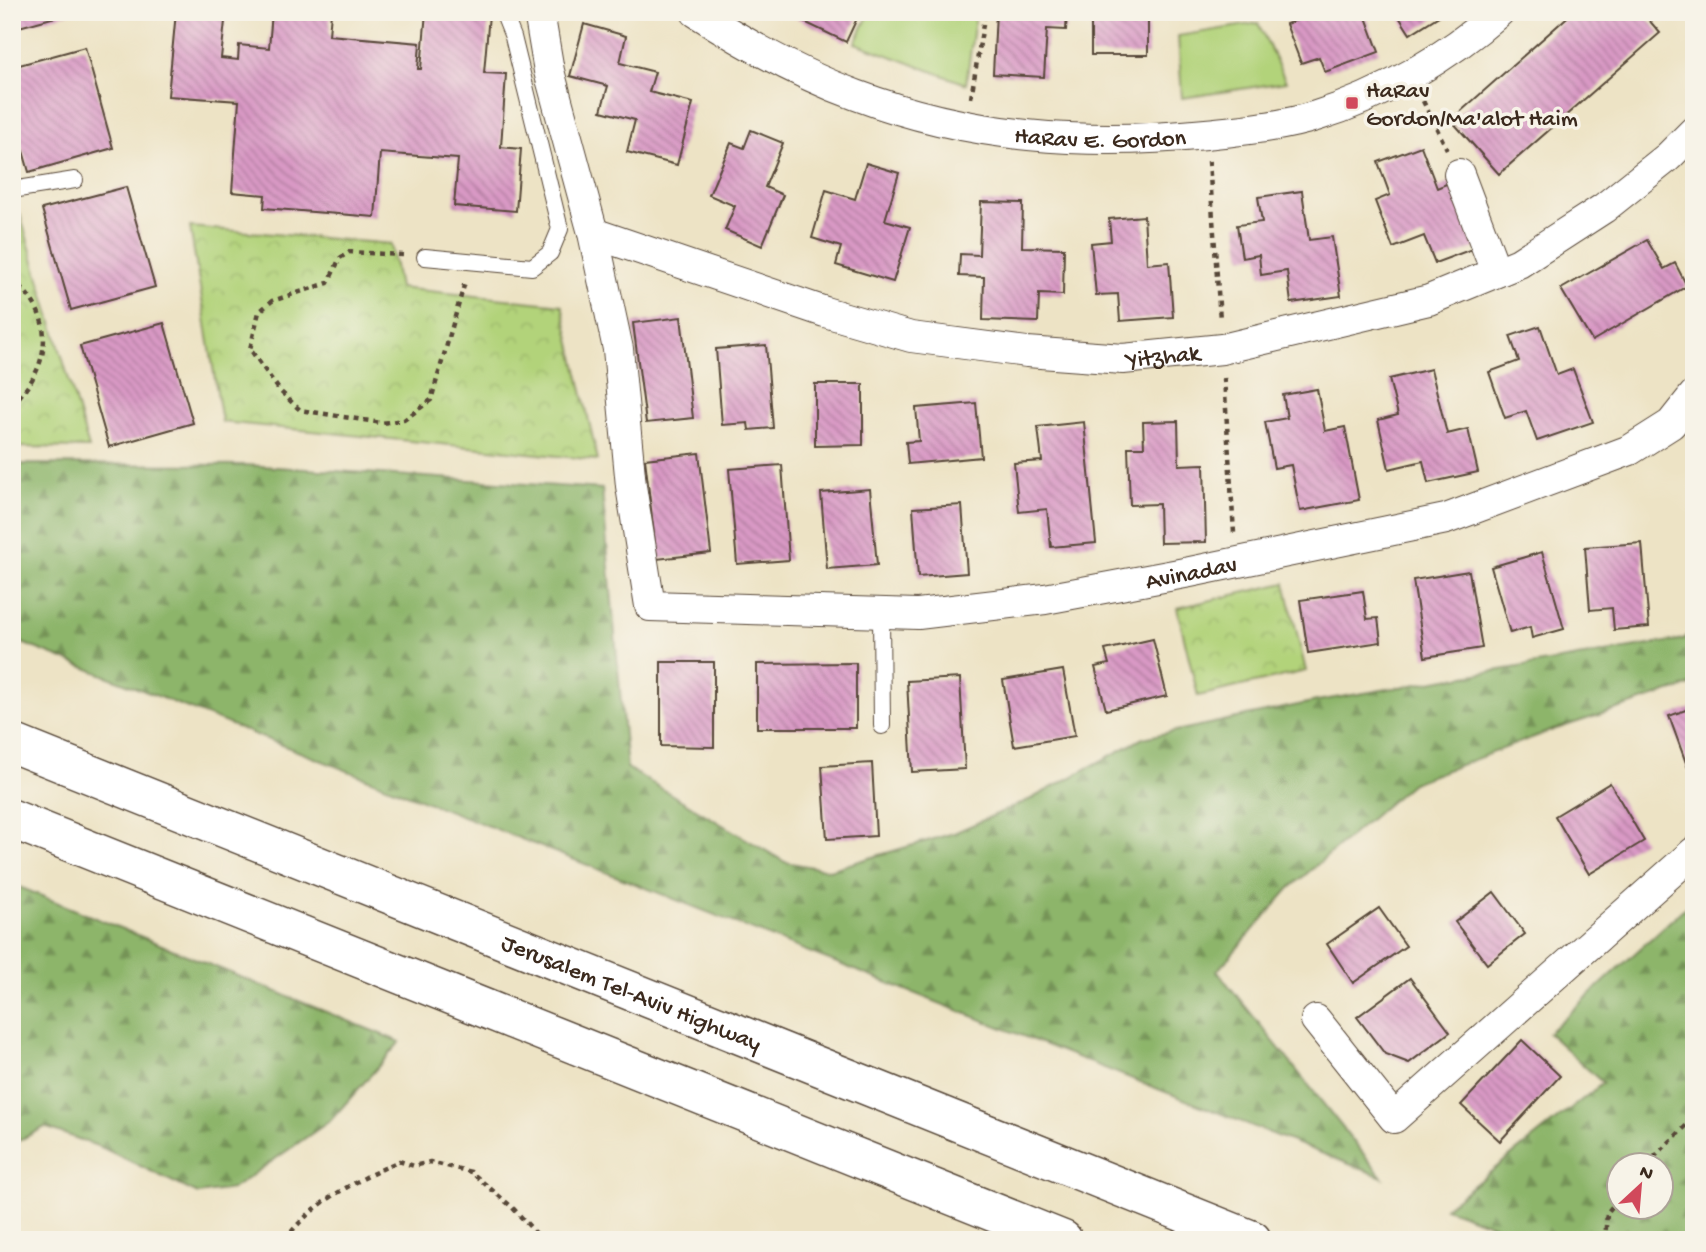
<svg xmlns="http://www.w3.org/2000/svg" width="1706" height="1252" font-family="'Gochi Hand',sans-serif">
	<defs>
		<pattern id="forest-firs" width="22" height="20" patternUnits="userSpaceOnUse" patternTransform="scale(1.75)"><rect width="22" height="20" fill="#8db56a"/><path d="M5 1l3.5 6h-7zM16 11l3.5 6h-7z" fill="#749357"/></pattern>
		<pattern id="park-crowns" width="20" height="18" patternUnits="userSpaceOnUse" patternTransform="scale(1.75)"><rect width="20" height="18" fill="#b2d37a"/><path d="M2 6a3 3 0 1 1 6 0M12 15a3 3 0 1 1 6 0" fill="none" stroke="#9ab569"/></pattern>
		<pattern id="building-back-hatch" width="6" height="6" patternUnits="userSpaceOnUse" patternTransform="scale(1.75)"><rect width="6" height="6" fill="#d999c5"/><path d="M-1 5l2 2M0 0l6 6M5-1l2 2" fill="none" stroke="#b17d9f"/></pattern>
	</defs>
	<rect width="100%" height="100%" fill="#f7f3e8"/>
	<filter id="ink" filterUnits="userSpaceOnUse"><feTurbulence type="fractalNoise" baseFrequency=".0143" numOctaves="2"/><feDisplacementMap in="SourceGraphic" scale="14" xChannelSelector="R" yChannelSelector="G"/><feConvolveMatrix kernelMatrix="1 2 1 2 8 2 1 2 1" color-interpolation-filters="sRGB"/></filter>
	<filter id="wash" filterUnits="userSpaceOnUse"><feTurbulence type="fractalNoise" baseFrequency=".00686" numOctaves="4" result="noise"/><feDisplacementMap in="SourceGraphic" scale="28" xChannelSelector="R" yChannelSelector="G"/><feGaussianBlur stdDeviation="1.57" result="paint"/><feColorMatrix in="noise" values="0 0 0 0 0 0 0 0 0 0 0 0 0 0 0 0 0 1.4 0 .05"/><feComposite in="paint" operator="in"/></filter>
	<g filter="url(#wash)">
		<rect width="100%" height="100%" fill="#ede3c5"/>
		<g fill="#b2d37a" stroke="#767e4c" stroke-width="2">
			<path d="M870 12H976L966 84 855 43Z"/>
			<path d="M1258 23 1286 82 1182 98 1178 36Z"/>
		</g>
		<g fill="url(#forest-firs)" stroke="#647044" stroke-width="2" fill-rule="evenodd">
			<path d="M12 464 246 465 602 489 627 768 785 862 829 870 954 833 1031 799 1143 738 1317 701 1684 639 1694 629V684L1553 730 1412 783 1290 888 1217 971 1382 1177 12 639Z"/>
			<path d="M12 884 400 1042 331 1120 232 1189 198 1194 103 1148 45 1127 12 1144Z"/>
			<path d="M1694 899V1240H1534L1445 1208 1603 1083 1548 1033ZM1618 1164H1660V1206H1618Z"/>
		</g>
		<g fill="url(#park-crowns)" stroke="#767e4c" stroke-width="2">
			<path d="M20 214 89 448 12 447V218Z"/>
			<path d="M190 227 391 244 399 288 562 305 598 460 222 422Z"/>
			<path d="M1285 583 1306 671 1198 696 1177 608Z"/>
		</g>
		<g id="blocks">
			<g fill="url(#building-back-hatch)">
				<path d="M12 12H70V13L12 29Z"/>
				<path d="M176 12H226L221 58 238 60 239 45 269 48 272 12H331L329 35 420 43 418 69H421L426 12 489 14 484 73 506 74 501 147 521 149 516 211 454 206 458 159 380 153 375 217 264 208 265 195 232 192 239 101 168 96Z"/>
				<path d="M792 12H860L846 42 790 15Z"/>
				<path d="M996 12H1067L1066 30 1047 29 1044 77 993 74Z"/>
				<rect x="1091" y="12" width="57" height="43"/>
				<path d="M1319 12H1364L1379 52 1325 72 1319 57 1301 63 1286 24Z"/>
				<path d="M1396 12H1445L1410 34Z"/>
				<path d="M1573 12H1642L1660 33 1499 174 1451 120Z"/>
				<path d="M584 24 626 36 620 63 655 72 649 92 693 103 677 165 627 152 635 120 601 111 608 86 570 76Z"/>
				<path d="M85 47 113 148 29 172 12 112V67Z"/>
				<path d="M751 130 783 143 765 187 783 195 762 246 725 230 735 206 709 195 731 143 744 148Z"/>
				<path d="M1421 146 1437 188 1458 179 1483 245 1435 263 1424 236 1393 248 1375 201 1390 195 1378 162Z"/>
				<path d="M866 163 899 173 885 220 910 227 893 282 836 265 841 247 812 238 826 190 855 199Z"/>
				<path d="M126 187 155 287 71 310 42 209Z"/>
				<path d="M1302 191 1309 240 1332 237 1341 296 1291 303 1287 271 1261 275 1259 255 1242 258 1237 225 1262 222 1258 197Z"/>
				<path d="M981 202 1023 203 1022 247 1064 248 1063 295 1039 294 1038 322 983 320 984 277 959 276 960 254 979 255Z"/>
				<path d="M1144 216 1147 264 1169 262 1173 317 1120 321 1118 294 1096 295 1091 243 1111 241 1109 219Z"/>
				<path d="M1647 240 1664 269 1675 263 1687 286 1592 341 1561 289Z"/>
				<path d="M681 317 693 418 646 423 633 323Z"/>
				<path d="M164 323 193 423 109 447 80 346Z"/>
				<path d="M1540 326 1557 375 1573 369 1593 422 1537 441 1526 411 1505 418 1489 372 1519 361 1510 336Z"/>
				<path d="M766 345 773 428 749 430 748 423 722 425 716 349Z"/>
				<path d="M1431 369 1447 434 1468 429 1478 472 1428 483 1423 461 1389 469 1378 420 1398 415 1389 379Z"/>
				<path d="M815 384H863V445L815 446Z"/>
				<path d="M1317 389 1325 431 1345 427 1359 500 1300 511 1291 465 1274 468 1265 422 1287 418 1283 395Z"/>
				<path d="M976 403 981 457 908 464 906 442 919 441 916 408Z"/>
				<path d="M1178 421 1179 465 1204 464 1206 542 1160 543 1159 504 1130 505 1128 447H1144L1143 422Z"/>
				<path d="M1084 422 1096 543 1051 547 1047 509 1019 512 1014 463 1042 461 1038 427Z"/>
				<path d="M699 453 711 553 657 559 645 459Z"/>
				<path d="M782 465 789 560 737 564 729 469Z"/>
				<path d="M870 489 877 565 827 569 821 493Z"/>
				<path d="M962 505 967 573 918 577 913 508Z"/>
				<path d="M1642 543 1649 627 1614 630 1612 608 1590 610 1585 547Z"/>
				<path d="M1542 552 1564 629 1532 638 1530 627 1510 633 1491 567Z"/>
				<path d="M1469 571 1482 648 1425 657 1413 580Z"/>
				<path d="M1363 591 1367 619 1378 618 1381 642 1308 653 1300 600Z"/>
				<path d="M1153 639 1167 696 1106 710 1095 667 1109 664 1105 650Z"/>
				<path d="M661 662H714V747L661 746Z"/>
				<path d="M856 663V728H757V664Z"/>
				<path d="M1063 670 1075 736 1014 746 1003 680Z"/>
				<path d="M960 678 965 769 912 772 907 681Z"/>
				<path d="M1694 707V782H1693L1669 716Z"/>
				<path d="M872 763 876 836 827 839 822 766Z"/>
				<path d="M1610 783 1644 841 1589 874 1555 816Z"/>
				<path d="M1494 892 1525 934 1487 964 1455 922Z"/>
				<path d="M1379 908 1406 946 1353 983 1327 944Z"/>
				<path d="M1410 978 1450 1032 1409 1063 1385 1054 1357 1017Z"/>
				<path d="M1522 1040 1560 1076 1500 1141 1461 1105Z"/>
			</g>
		</g>
	</g>
	<g filter="url(#ink)">
		<use href="#blocks" fill-opacity="0" stroke="#564637" stroke-width="2"/>
		<g fill="none" stroke-linecap="round" stroke-linejoin="round">
			<g stroke="#564637" stroke-width="18">
				<g id="lane">
					<path d="M12 190 75 180"/>
					<path d="M425 257 532 267 550 253 560 229 513 37 503 12"/>
					<path d="M881 613 882 726"/>
				</g>
			</g>
			<g stroke="#564637" stroke-width="32">
				<g id="street">
					<path id="s1" d="M539 12 549 71 593 233 618 349 631 486 650 606 918 614 1045 599 1190 572 1446 519 1630 450 1671 424 1694 395"/>
					<path id="s2" d="M696 12C747 45 799 74 856 95 970 138 1086 146 1206 134 1242 130 1281 127 1316 116 1382 96 1448 57 1499 12"/>
					<path d="M1459 174 1496 272"/>
					<path id="s3" d="M593 233 825 312 911 337 1027 352 1123 359 1222 349 1429 300 1519 263 1604 208 1668 157 1694 131"/>
					<path d="M1316 1020 1394 1118 1694 852"/>
				</g>
			</g>
			<g stroke="#564637" stroke-width="41">
				<g id="highway">
					<path id="s4" d="M12 743 1252 1240"/>
					<path d="M12 819 1063 1240"/>
				</g>
			</g>
			<g stroke="#564637" stroke-width="4.5" stroke-dasharray="5 5" stroke-linecap="butt">
				<path d="M971 98 985 12"/>
				<path d="M1423 101 1447 149"/>
				<path d="M1209 161 1220 320"/>
				<path d="M403 255 349 252 340 258 328 283 272 301 259 312 250 349 280 391 300 410 382 423 404 420 431 400 465 282"/>
				<path d="M12 280C58 315 51 368 12 404"/>
				<path d="M1224 378 1234 533"/>
				<path d="M1647 1164 1694 1118"/>
				<path d="M285 1240C313 1201 357 1181 399 1161L414 1166 430 1162 471 1172 512 1207 542 1240"/>
				<path d="M1605 1240 1607 1213 1618 1199"/>
			</g>
			<use href="#lane" stroke="#fff" stroke-width="16"/>
			<use href="#street" stroke="#fff" stroke-width="30"/>
			<use href="#highway" stroke="#fff" stroke-width="38"/>
		</g>
	</g>
	<rect fill="#d1495b" stroke="#f7f3e8" stroke-width="2.5" x="1345" y="96" width="14" height="14" rx="3.5"/>
	<g text-anchor="middle" stroke-width="7" stroke-linejoin="round" paint-order="stroke">
		<g font-size="24" fill="#3b2a1e" stroke="#f7f3e8" text-anchor="start">
			<text x="1366" y="97">HaRav<tspan x="1366" dy="28">Gordon/Ma'alot Haim</tspan></text>
		</g>
		<g font-size="24" fill="#3b2a1e" stroke="#f7f3e8">
			<text dy="8" stroke="none"><textPath href="#s2" startOffset="430">HaRav E. Gordon</textPath></text>
			<text dy="8" stroke="none"><textPath href="#s3" startOffset="588">Yitzhak</textPath></text>
			<text dy="8" stroke="none"><textPath href="#s1" startOffset="1150">Avinadav</textPath></text>
			<text dy="8" stroke="none"><textPath href="#s4" startOffset="668">Jerusalem Tel-Aviv Highway</textPath></text>
		</g>
	</g>
	<rect width="1706" height="1252" fill="none" stroke="#f7f3e8" stroke-width="42"/>
	<g transform="translate(1640 1186) rotate(26)"><circle r="33" fill="#f7f3e8" stroke="#aca397" stroke-width="2"/>
	<path d="M0-5L12 26L0 18L-12 26Z" fill="#d1495b"/>
	<text y="-10" font-size="19" font-weight="bold" text-anchor="middle" fill="#3b2a1e">N</text>
	</g>
</svg>
